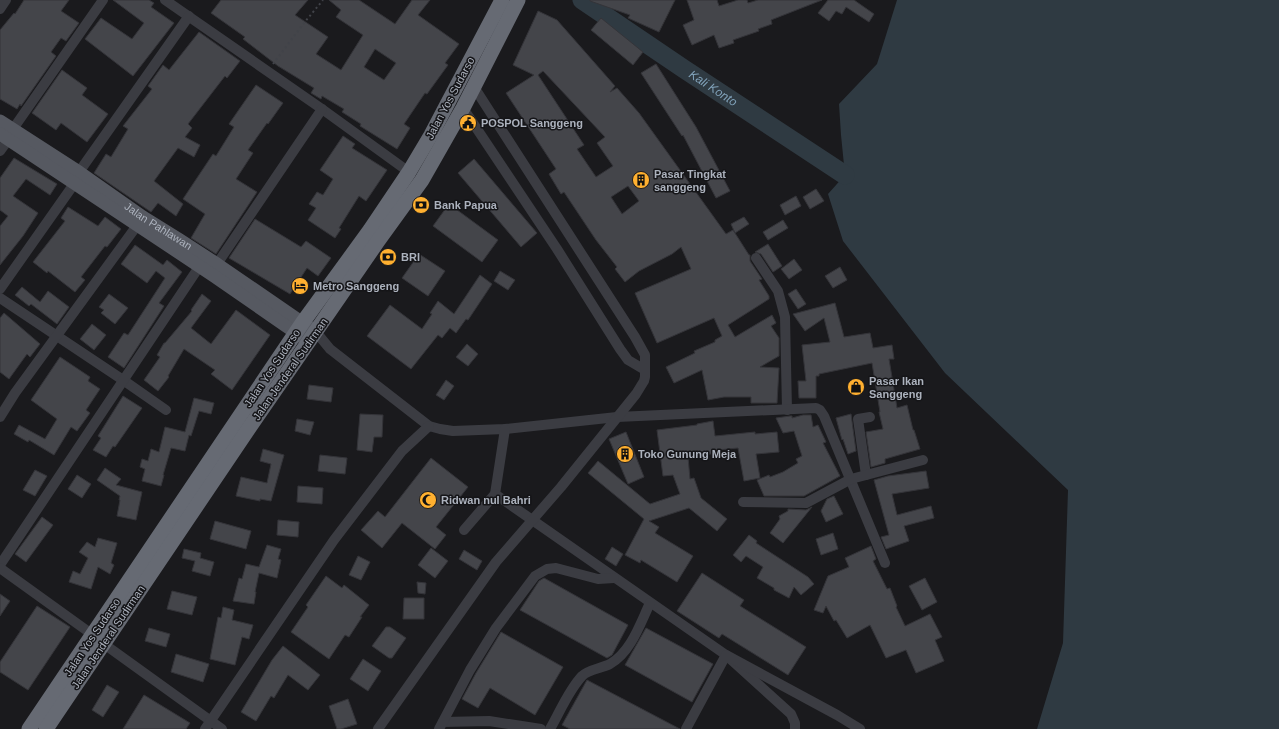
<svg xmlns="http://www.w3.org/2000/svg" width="1279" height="729" font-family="Arial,sans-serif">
	<rect width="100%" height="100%" fill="#1a1a1d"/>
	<path fill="#2f3a42" d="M897 0H1279V729H1037L1063 643 1068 490 945 373 843 241 828 194 845 175 841 135 839 104 877 64Z"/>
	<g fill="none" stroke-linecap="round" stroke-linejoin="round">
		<path stroke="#2f3a42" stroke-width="19" id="s1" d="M582 0 684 69 845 175"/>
	</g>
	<g fill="#44454a" stroke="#343439" fill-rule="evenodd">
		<path d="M24 0H69L61 11 79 23 66 41 61 38 51 52 56 56 21 106 20 104 17 109 0 99V30L14 13 15 14Z"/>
		<path d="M113 0H149L154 3 151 7 174 23 133 76 85 39 101 18 132 39 144 23Z"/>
		<path d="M221 0H308L295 15 328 37 316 54 341 70 363 35 336 17 341 10 329 0H359L395 24 412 0H430L418 15 459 44 445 63 448 65 427 94 425 93 404 124 410 128 397 149 360 126 361 124 342 112 344 109 322 96 321 99 311 93 314 88 278 66 243 39 245 37 211 13ZM375 49 396 63 384 80 364 67Z"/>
		<path d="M590 0H675L659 32 628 18 630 15 590 1Z"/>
		<path d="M687 0H717L719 6 738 0H747L748 3 758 0H822L771 20 772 24 758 29 759 31 733 40 734 43 719 48 714 35 692 45 683 25 694 20Z"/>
		<path d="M828 0H854L874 14 869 22 846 7 842 14 836 11 829 21 818 13Z"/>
		<path d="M538 11 557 20 615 86 610 92 617 88 639 113 726 234 733 230 749 255H750V261L762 279 759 280 769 296V299L728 325 735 337 772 315 776 323 771 326 779 338V356L760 367 779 368 777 403H751V397H724L708 400 702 370 674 383 666 367 695 353 694 351 715 342V340L722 336 714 318 657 343 635 293 691 269 681 247 672 254 639 271 625 282 615 269 617 267 596 240 564 192 561 194 549 174 556 169 506 93 534 75 513 65ZM543 71 605 137 597 143 613 166 596 177 577 149 584 145 538 75ZM628 186 639 201 622 214 611 197Z"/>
		<path d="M601 18 643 52 633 65 591 30Z"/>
		<path d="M199 32 240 61 227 78 225 76 188 124 192 128 185 137 200 145 194 157 178 148 154 181 183 204 176 216 158 203 151 212 94 173 106 154 111 157 128 129 123 126 152 89 148 86 163 65 169 70Z"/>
		<path d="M656 64 696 127 730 191 716 198 683 135 682 136 641 73Z"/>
		<path d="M62 70 87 88 82 95 108 114 87 142 61 123 56 130 32 113Z"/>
		<path d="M256 85 283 103 268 124 267 123 248 150 253 153 236 179 257 192 216 254 191 238 205 214 183 199 213 154 216 156 234 127 229 124Z"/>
		<path d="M343 136 355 144 352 148 387 170 366 201 359 196 339 228 341 229 335 238 308 220 316 208 309 204 317 192 323 195 333 179 320 170Z"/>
		<path d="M14 158 57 184 50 195 26 179 13 196 38 213 23 236 0 265V226L8 216 0 210V178Z"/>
		<path d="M474 159 537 233 521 247 458 173Z"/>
		<path d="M816 189 824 201 810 209 803 197Z"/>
		<path d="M796 196 801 206 785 215 780 205Z"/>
		<path d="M449 204 498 240 482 262 433 226Z"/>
		<path d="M68 207 98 226 105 217 121 229 107 247 105 246 81 277 85 280 75 292 48 271 47 273 33 262 65 221 61 218Z"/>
		<path d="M744 217 749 224 735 233 731 224Z"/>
		<path d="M255 219 301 247 306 241 331 258 318 276 307 268 290 294 229 258Z"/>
		<path d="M783 220 788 228 768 240 763 232Z"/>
		<path d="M768 244 782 266 773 272 761 254 755 252Z"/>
		<path d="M135 245 163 265 167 260 182 272 159 303 164 306 124 368 108 357 124 333 128 335 165 278 156 271 147 283 121 264Z"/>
		<path d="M419 254 445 271 428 296 402 278Z"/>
		<path d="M794 259 802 270 789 279 781 269Z"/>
		<path d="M840 267 847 280 833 288 825 276Z"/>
		<path d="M500 271 515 280 508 290 494 281Z"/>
		<path d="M480 275 492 284 468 320 466 319 456 333 450 328 442 338 438 335 411 369 367 336 390 305 422 329 432 314 430 313 438 301 454 314Z"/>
		<path d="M22 287 40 302 48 291 69 307 57 324 31 304 29 306 15 295Z"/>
		<path d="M796 289 806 304 798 309 788 294Z"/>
		<path d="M109 294 128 308 115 324 101 313 104 310 99 307Z"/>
		<path d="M202 294 211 301 191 328 211 344 236 310 270 335 232 390 211 374 215 370 184 349 168 376 169 377 158 391 144 380 160 357 157 355 164 343H165L192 311 191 310Z"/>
		<path d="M835 303 844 337 870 333 873 348 892 345 894 359H889L897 408 907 405 913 430H914L920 449 885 459V463L871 467 866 432 883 429 879 412H880L872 363 819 374V376H816V398H799L798 381H806L802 345 830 342 824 318 805 331 793 314Z"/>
		<path d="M4 313 40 344 30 357 27 354 9 379 0 372V318Z"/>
		<path d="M92 324 106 335 94 350 80 339Z"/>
		<path d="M467 344 478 354 468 366 456 357Z"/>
		<path d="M60 357 90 377 88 381 100 389 86 410 90 413 77 431 71 427 54 455 29 440 28 442 14 434 19 425 45 439 57 419 31 400Z"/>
		<path d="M446 380 454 386 444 400 436 395Z"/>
		<path d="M309 385 333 388 331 402 307 399Z"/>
		<path d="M123 396 142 408 115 447 113 446 106 457 93 450 101 438 98 436Z"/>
		<path d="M194 398 214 403 211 414 199 411 191 436 189 435 185 451 171 448 163 475H164L161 486 142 481 145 469 140 467 142 459 148 461 151 449 159 452 165 427 185 432Z"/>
		<path d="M360 414 383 415 382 437H374L372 452 357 450Z"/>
		<path d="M851 414 856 451 848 454 843 439 842 440 836 418Z"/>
		<path d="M803 415H811L813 427 818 425 826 442 823 443 840 476 804 496H764L757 480 769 475 770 477 783 472 798 463 796 459 802 456 794 431 783 433 776 418 790 416H792V418Z"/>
		<path d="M297 419 314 422 310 435 295 431Z"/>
		<path d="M713 421 715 436 755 432V434L777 432 779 452 756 454 760 478 744 481 738 448 717 450 718 453 688 457 690 479 694 478 701 498 727 519 717 531 689 508 649 521 659 527 655 533 693 556 677 582 641 560 640 563 625 555 644 519 588 473 598 461 650 504 680 494 673 475 663 476 657 430 697 425V424Z"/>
		<path d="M626 432 644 477 628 484 609 439Z"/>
		<path d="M263 449 284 455 271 501 260 499V501L236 496 241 477 267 483 271 464 260 461Z"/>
		<path d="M320 455 347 458 345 474 318 471Z"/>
		<path d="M431 458 468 487 436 527 446 535 435 549 402 523 382 548 361 530 378 511 385 517Z"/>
		<path d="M105 468 121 479 116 485 142 492 136 520 117 516 120 500H119L120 496 97 480Z"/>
		<path d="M35 470 47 476 35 496 23 490Z"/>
		<path d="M926 471 929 488 892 494 897 515 931 506 934 518 904 526 909 541 886 549 881 537 889 535 874 480 888 476Z"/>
		<path d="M77 475 91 484 82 498 68 489Z"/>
		<path d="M298 486 323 488 322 504 297 502Z"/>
		<path d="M834 496 843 514 826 522 821 511 827 499Z"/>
		<path d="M812 507 783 543 770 533 780 519 779 516 788 511V509L806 510Z"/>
		<path d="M42 517 53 525 26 562 15 554Z"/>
		<path d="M278 520 299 522 298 537 277 535Z"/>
		<path d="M215 521 251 531 246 549 210 539Z"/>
		<path d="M833 533 838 549 821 555 816 539Z"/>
		<path d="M749 535 757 541 756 543 808 577 814 584 801 595 794 587 789 598 774 590V588L757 578 763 567 746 556 741 562 733 555Z"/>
		<path d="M98 538 117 543 111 563 114 565 110 574 98 567 91 589 69 582 73 571 80 574 88 558 79 552 87 542 95 547Z"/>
		<path d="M267 545 281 549 278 559 281 560 277 578 259 573 255 592H256L254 604 233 601 239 578 242 579 246 564 259 567Z"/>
		<path d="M871 546 876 559 873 561 887 589 890 588 897 606 896 607 905 626 930 614 942 637 935 640 944 661 916 673 906 650 886 658 870 625 847 638 836 620 834 621 826 606 823 613 814 610 828 576 849 567 845 558Z"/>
		<path d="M612 547 623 554 616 566 605 559Z"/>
		<path d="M431 548 448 561 435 578 418 565Z"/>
		<path d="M184 549 201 553 200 558 214 562 210 576 192 571 195 561 182 558Z"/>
		<path d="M464 550 482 561 477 570 459 559Z"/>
		<path d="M358 556 370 562 361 580 349 575Z"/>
		<path d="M702 573 744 600 740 606 806 647 788 675 722 634 719 638 677 611Z"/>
		<path d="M326 576 342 588 344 585 369 605 360 617H362L349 637 345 635 329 659 291 632 308 607 306 605Z"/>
		<path d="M544 578 628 625 612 655 607 658 520 610 539 581Z"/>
		<path d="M925 578 937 602 922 610 909 586Z"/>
		<path d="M417 582 426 583 425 594 418 593Z"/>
		<path d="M172 591 197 597 192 615 167 609Z"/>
		<path d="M0 594 10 601 0 616Z"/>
		<path d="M404 598H424V619H403Z"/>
		<path d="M37 606 70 627 28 690 0 672V662Z"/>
		<path d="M223 607 234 610 232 620 253 625 249 639 242 637 235 665 210 659 218 617 221 618Z"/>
		<path d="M386 627H390L406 638 392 658H389L372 646Z"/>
		<path d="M149 628 170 634 166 647 145 641Z"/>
		<path d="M646 628 713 664 692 702 625 665Z"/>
		<path d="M501 632 563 667 535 715 490 688 478 708 462 699 476 673Z"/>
		<path d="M283 646 320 675 308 690 288 675 274 698 271 696 256 721 241 712 272 660Z"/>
		<path d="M176 654 209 664 203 682 171 672Z"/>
		<path d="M363 659 381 671 368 691 350 679Z"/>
		<path d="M587 680 680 729H570L562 725Z"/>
		<path d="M107 685 119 692 103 717 92 710Z"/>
		<path d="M144 695 190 723 186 729H123Z"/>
		<path d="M348 699 357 724 341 729H337L329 706Z"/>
	</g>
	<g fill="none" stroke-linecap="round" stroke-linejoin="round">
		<path stroke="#414349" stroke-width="2" stroke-dasharray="2 3" stroke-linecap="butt" d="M273 64 304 23 323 0"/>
		<g stroke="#3b3c42" stroke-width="10">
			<path d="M165 0 322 109 409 172"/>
			<path d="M0 9 6 0"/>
			<path d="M463 108 557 249 620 349 628 360 645 370"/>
			<path d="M13 129 103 0"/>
			<path d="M0 151 8 140"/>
			<path d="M79 172 189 16"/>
			<path d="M756 258 778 291 785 317 787 410"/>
			<path d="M217 264 322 109"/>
			<path d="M0 289 74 184"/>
			<path d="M0 298 123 380 166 410"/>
			<path d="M316 332 330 349 429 426 440 429 453 431 505 429 617 417 816 408 820 410 824 416 885 563"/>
			<path d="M0 417 15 393 141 220"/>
			<path d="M505 429 495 494 726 655 791 714 795 723V729"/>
			<path d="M866 475 858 419 870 417"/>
			<path d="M743 502 806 503 851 479 923 460"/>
			<path d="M464 530 495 494"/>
			<path d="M0 565 199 267"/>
			<path d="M0 568 93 635"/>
			<path d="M104 644 222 729"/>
			<path d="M443 722 489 721 541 729"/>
			<path d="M205 729 334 540 402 451 429 426"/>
			<path d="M378 729 496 562 561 487 636 394 644 381 645 377V355L635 337 474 87"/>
			<path d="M439 729 470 670 496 628 535 576 547 569 556 568 598 579 614 578"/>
			<path d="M550 729C560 712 568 691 582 676 587 670 602 668 610 664 631 652 640 624 650 603"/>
			<path d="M686 729 726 655 837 715 860 729"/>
		</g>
		<g stroke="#565961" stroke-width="13">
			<path id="s2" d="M0 121 79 172 143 217 180 240 217 264 316 332"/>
			<path d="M0 134 214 276 309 342"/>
		</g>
		<g stroke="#666a73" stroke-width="15">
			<path d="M29 729 303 322 370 230 409 172 431 135 502 0"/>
			<path d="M46 729 249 428 378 241 422 180 463 108 518 0"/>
		</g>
	</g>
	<defs>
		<g id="civic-disc" transform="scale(0.9)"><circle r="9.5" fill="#ffb030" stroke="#151518"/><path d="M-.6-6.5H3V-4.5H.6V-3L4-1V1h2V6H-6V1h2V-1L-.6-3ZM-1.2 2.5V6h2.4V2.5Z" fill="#111"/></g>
		<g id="building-disc" transform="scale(0.9)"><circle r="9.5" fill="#ffb030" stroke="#151518"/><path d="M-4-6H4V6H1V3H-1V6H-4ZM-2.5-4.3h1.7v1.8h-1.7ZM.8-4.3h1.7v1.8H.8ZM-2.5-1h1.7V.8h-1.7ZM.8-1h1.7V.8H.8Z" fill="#111"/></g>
		<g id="bank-disc" transform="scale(0.9)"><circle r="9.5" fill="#ffb030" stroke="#151518"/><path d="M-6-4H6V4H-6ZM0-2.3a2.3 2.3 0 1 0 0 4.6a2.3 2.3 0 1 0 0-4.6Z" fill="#111"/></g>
		<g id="hotel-disc" transform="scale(0.9)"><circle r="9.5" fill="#ffb030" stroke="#151518"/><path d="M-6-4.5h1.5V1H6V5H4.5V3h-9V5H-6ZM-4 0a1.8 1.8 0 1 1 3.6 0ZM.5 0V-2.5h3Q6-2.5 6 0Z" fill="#111"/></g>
		<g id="shop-disc" transform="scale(0.9)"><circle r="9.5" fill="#ffb030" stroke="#151518"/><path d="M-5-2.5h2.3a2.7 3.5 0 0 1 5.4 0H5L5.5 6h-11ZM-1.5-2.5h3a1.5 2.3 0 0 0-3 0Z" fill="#111"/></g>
		<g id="mosque-disc" transform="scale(0.9)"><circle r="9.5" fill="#ffb030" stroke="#151518"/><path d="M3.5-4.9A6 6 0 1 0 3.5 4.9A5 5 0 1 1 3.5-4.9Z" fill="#111"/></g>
	</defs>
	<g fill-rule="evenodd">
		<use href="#civic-disc" x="468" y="123"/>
		<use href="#building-disc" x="641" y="180"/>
		<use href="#bank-disc" x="421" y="205"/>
		<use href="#bank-disc" x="388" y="257"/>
		<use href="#hotel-disc" x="300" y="286"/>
		<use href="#shop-disc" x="856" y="387"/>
		<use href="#building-disc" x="625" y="454"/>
		<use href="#mosque-disc" x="428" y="500"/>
	</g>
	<g text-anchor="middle" stroke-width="3" stroke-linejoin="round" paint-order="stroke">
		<g font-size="11" fill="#acb2bd" stroke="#151518">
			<text transform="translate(450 98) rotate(-62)" y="4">Jalan Yos Sudarso</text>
			<text dy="4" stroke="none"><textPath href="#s2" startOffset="190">Jalan Pahlawan</textPath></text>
			<text transform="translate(272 368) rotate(-56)" y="4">Jalan Yos Sudarso</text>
			<text transform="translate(290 369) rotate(-55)" y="4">Jalan Jenderal Sudirman</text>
			<text transform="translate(92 637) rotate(-56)" y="4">Jalan Yos Sudarso</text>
			<text transform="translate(108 637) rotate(-56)" y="4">Jalan Jenderal Sudirman</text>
		</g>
		<g font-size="11" font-weight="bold" fill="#acb2bd" stroke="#151518" text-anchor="start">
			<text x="481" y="127">POSPOL Sanggeng</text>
			<text x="654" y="178">Pasar Tingkat<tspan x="654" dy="13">sanggeng</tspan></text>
			<text x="434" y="209">Bank Papua</text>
			<text x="401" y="261">BRI</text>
			<text x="313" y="290">Metro Sanggeng</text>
			<text x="869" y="385">Pasar Ikan<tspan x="869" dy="13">Sanggeng</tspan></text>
			<text x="638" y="458">Toko Gunung Meja</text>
			<text x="441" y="504">Ridwan nul Bahri</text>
		</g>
		<g font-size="12" font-style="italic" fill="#81a2ba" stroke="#151518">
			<text dy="4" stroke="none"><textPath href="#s1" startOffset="158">Kali Konto</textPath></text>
		</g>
	</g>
</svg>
